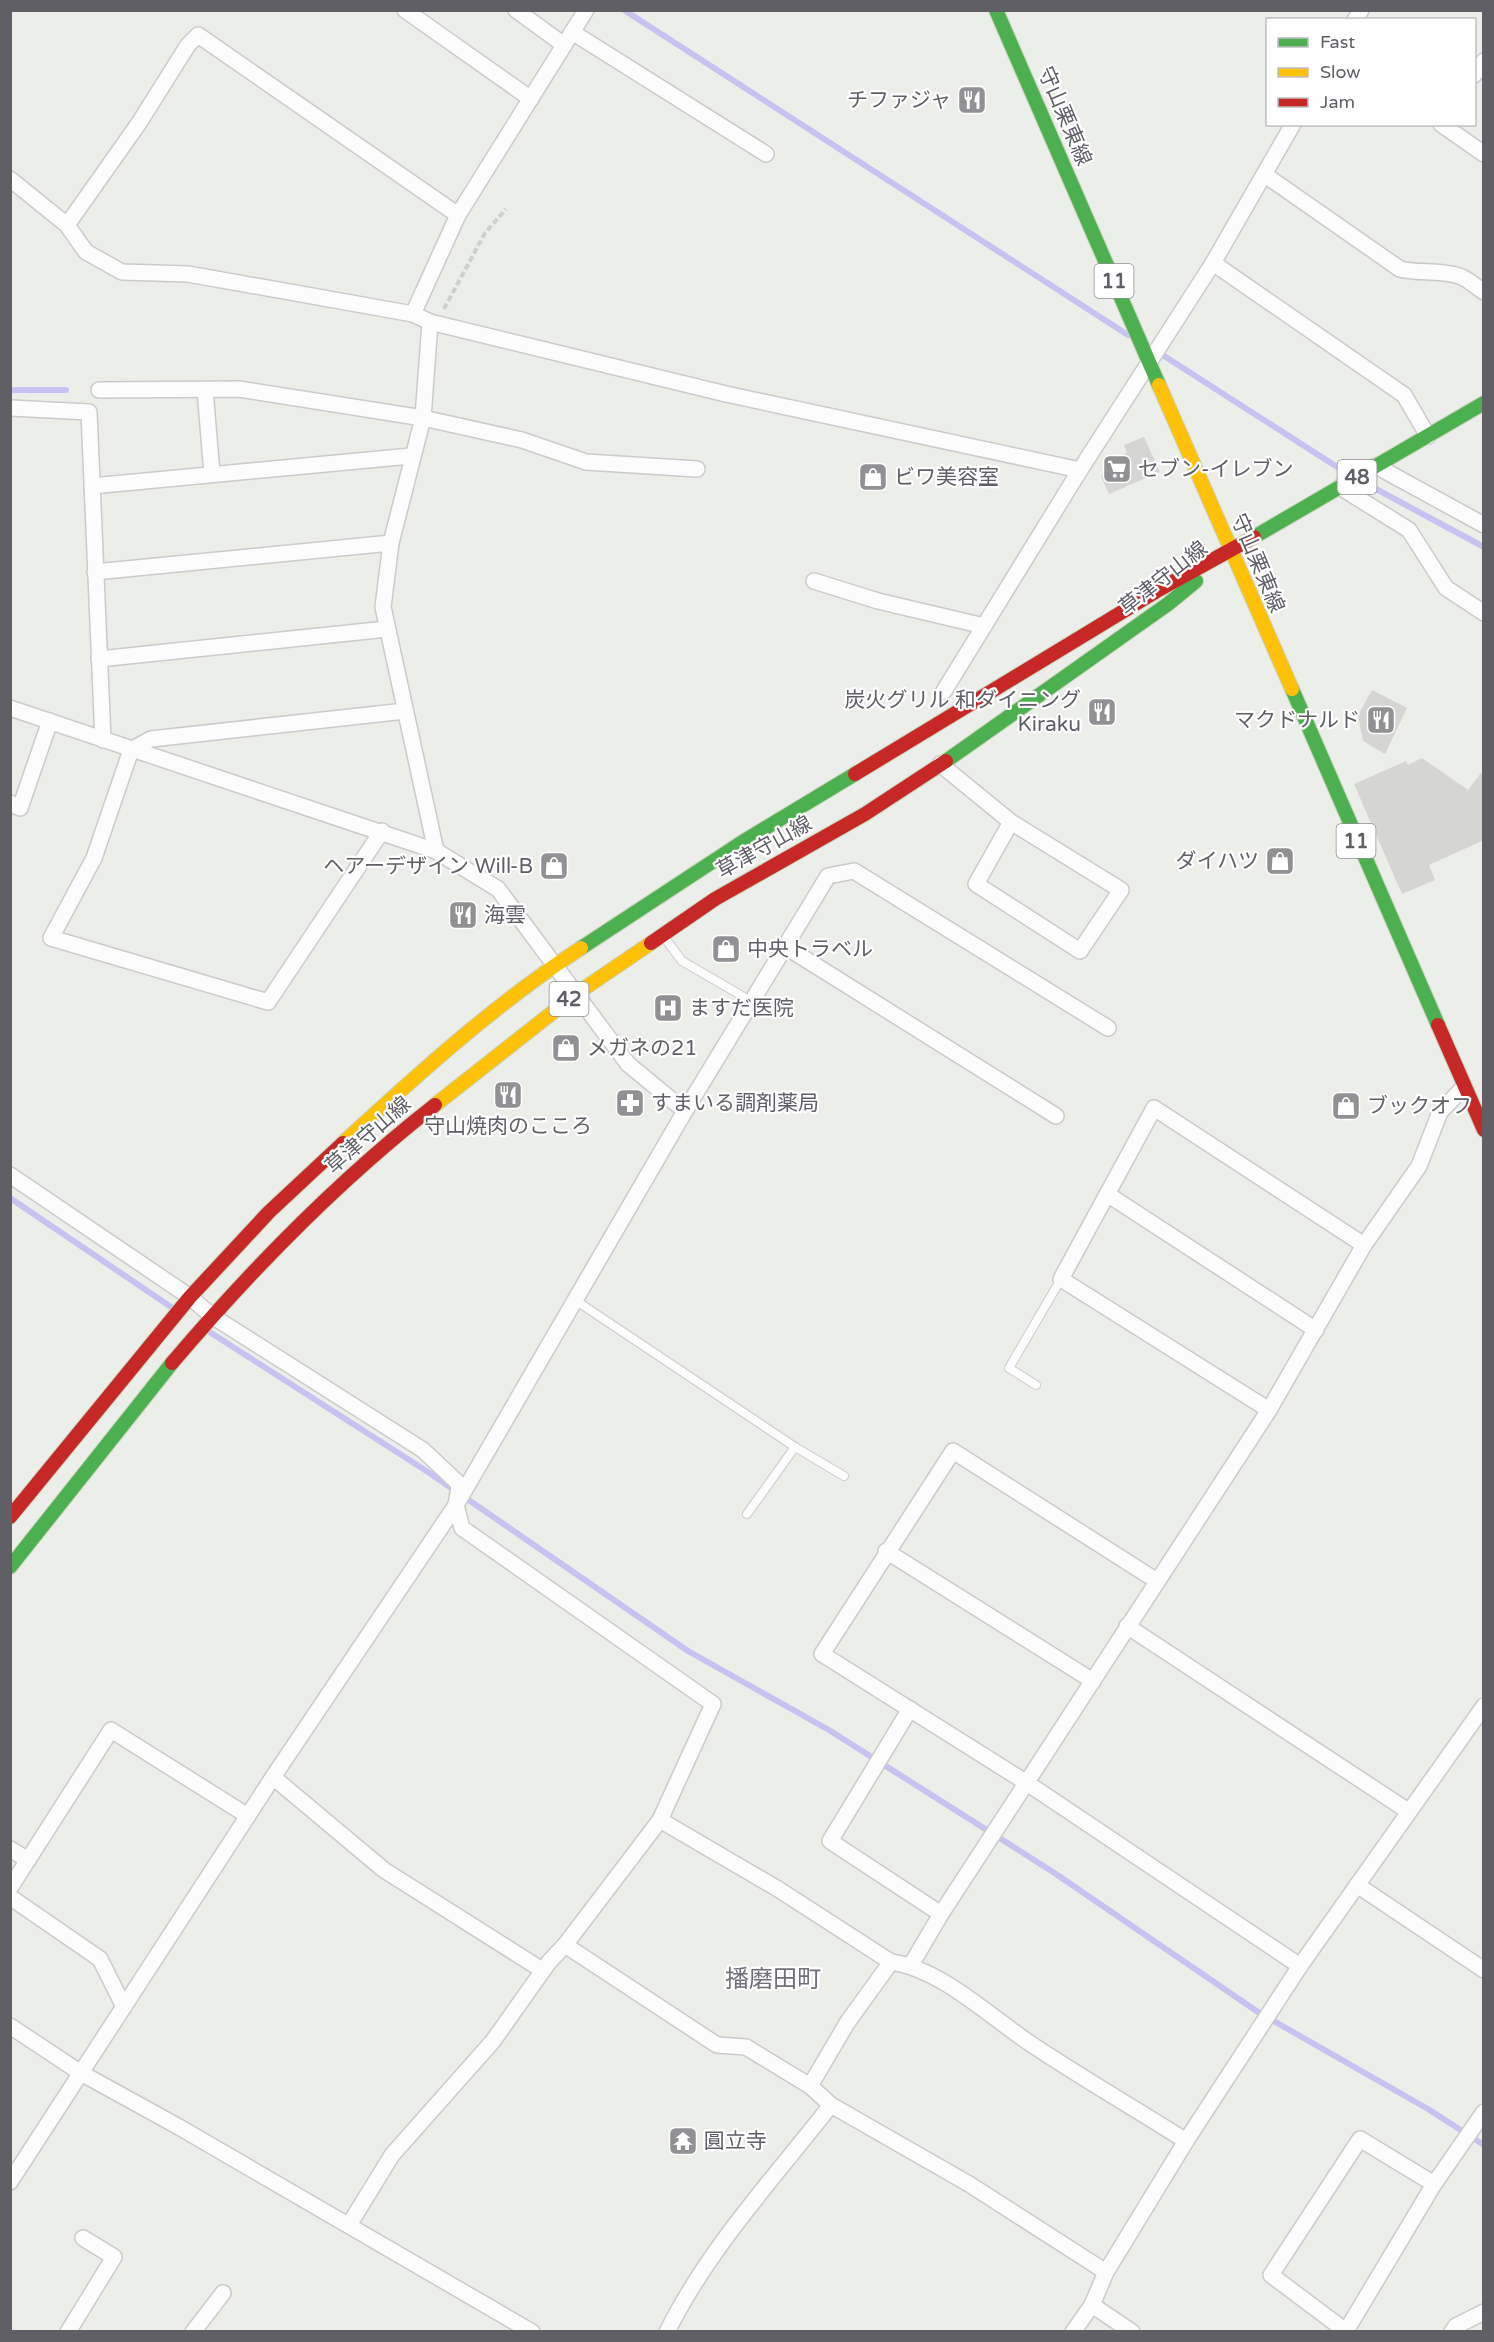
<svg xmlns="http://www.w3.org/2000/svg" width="1494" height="2342" font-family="'Varela Round','Noto Sans JP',sans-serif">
	<rect width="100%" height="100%" fill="#eceee9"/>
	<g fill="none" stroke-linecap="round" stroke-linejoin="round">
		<g stroke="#c7c3f1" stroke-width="6">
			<path d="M624 10 1128 335"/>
			<path d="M1158 352 1348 474"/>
			<path d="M10 390H66"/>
			<path d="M1363 482 1484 547"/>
			<path d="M10 1198 174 1309"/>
			<path d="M208 1331 428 1472 688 1651 829 1730 1053 1872 1258 2012 1428 2109 1484 2145"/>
		</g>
	</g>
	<g fill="#d5d6d3">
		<path d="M1144 437 1160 472 1109 494 1101 476 1107 473 1102 464 1127 453 1124 445Z"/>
		<path d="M1372 690 1407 708 1385 754 1363 741 1358 715Z"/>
		<path d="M1422 758 1468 790 1484 769V840L1429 865 1435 880 1402 894 1354 784 1406 761 1408 765Z"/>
	</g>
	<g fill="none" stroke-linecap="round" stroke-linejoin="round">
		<g stroke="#cbcbcb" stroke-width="10">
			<g id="lane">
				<path d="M664 937 682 961 751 1001"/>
				<path d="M575 1300 795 1447 844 1476"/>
				<path d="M1036 1385 1009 1368 1061 1279"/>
				<path d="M747 1514 795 1447"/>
			</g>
		</g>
		<g stroke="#cbcbcb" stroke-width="18">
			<g id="street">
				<path d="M405 10 531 99"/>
				<path d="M516 10 564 45"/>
				<path d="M1355 20 1361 10"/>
				<path d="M572 32 766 154"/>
				<path d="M1474 75 1484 61"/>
				<path d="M1441 124 1484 154"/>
				<path d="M1265 175 1400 269C1419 274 1439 269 1459 276 1467 278 1476 287 1484 292"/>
				<path d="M10 179 67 225 86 252 122 272 188 274 413 314 430 322 726 394 1080 470"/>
				<path d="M67 225 139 123 188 45 198 35 458 215"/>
				<path d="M1213 263 1404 395 1428 436"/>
				<path d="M413 314 458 215 586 10"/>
				<path d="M430 322 423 418 391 543 383 607 436 851"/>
				<path d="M99 390 239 389 423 418 522 440 586 462 697 469"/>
				<path d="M205 390 212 474"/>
				<path d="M10 408 89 412 103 740"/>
				<path d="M1376 466 1484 525"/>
				<path d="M92 486 411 456"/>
				<path d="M1340 487 1409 530 1446 588 1484 613"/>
				<path d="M95 572 391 543"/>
				<path d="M814 581 878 601 984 626"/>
				<path d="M99 659 387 629"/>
				<path d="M944 691 1080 470 1213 263 1293 124"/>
				<path d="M10 708 436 851 498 889 628 1064 685 1111"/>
				<path d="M940 764 1011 822 1121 890 1080 951 976 884 1011 822"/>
				<path d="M10 803 20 808 50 721"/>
				<path d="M382 831 268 1002 51 938 94 858 131 750 151 739 405 711"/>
				<path d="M786 947 1056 1116"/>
				<path d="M10 1175 190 1297 212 1316 423 1450 457 1482 459 1487 456 1505 462 1528 713 1704 660 1820 565 1945 549 1962 493 2041 392 2155 349 2225"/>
				<path d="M1107 1194 1316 1330"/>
				<path d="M1269 1410 1061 1279 1154 1108 1364 1245"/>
				<path d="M886 1551 1093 1681"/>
				<path d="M1157 1581 953 1451 822 1654 1027 1783 1300 1966"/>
				<path d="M1127 1626 1408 1811"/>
				<path d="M910 1709 830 1841 941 1914"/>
				<path d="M273 1777 384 1870 542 1970"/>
				<path d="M660 1820 778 1889 891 1962C941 1969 989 2016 1031 2044 1082 2078 1134 2108 1186 2141"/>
				<path d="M10 1849 28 1860"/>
				<path d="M1357 1885 1484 1970"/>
				<path d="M10 1888 111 1730 248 1816"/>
				<path d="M10 1897 100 1959 124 2007"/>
				<path d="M565 1945 717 2045 746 2047 810 2086"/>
				<path d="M891 1962 847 2023 810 2086 831 2105 969 2184 1106 2272"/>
				<path d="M911 1965 941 1914 1269 1410 1364 1245 1419 1166 1440 1112 1464 1087"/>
				<path d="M10 2026 81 2073 179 2127 532 2332"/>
				<path d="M10 2182 273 1777 456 1505 685 1111 828 876 854 871 1108 1028"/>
				<path d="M1092 2305 1132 2332"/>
				<path d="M1346 2331 1434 2184"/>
				<path d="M68 2332 114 2257 83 2238"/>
				<path d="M193 2332 223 2293"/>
				<path d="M667 2332C708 2249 774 2178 831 2105"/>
				<path d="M1073 2332 1092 2305 1106 2272 1186 2141 1300 1966 1484 1706"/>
				<path d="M1347 2332 1271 2275 1360 2139 1434 2184 1484 2112"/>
				<path d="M1452 2332 1456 2326 1484 2312"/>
			</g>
		</g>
		<g stroke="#c9d2ba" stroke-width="16">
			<g id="fast">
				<path d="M996 10 1159 385"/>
				<path d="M1254 537 1484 403"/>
				<path d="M1292 689 1438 1025"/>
				<path d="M946 761 1168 604 1196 581"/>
				<path d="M581 948 744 841 855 774"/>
				<path d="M10 1567 172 1363"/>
			</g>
		</g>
		<g stroke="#c9d2ba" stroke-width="16">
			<g id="slow">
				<path d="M1159 385 1292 689"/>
				<path d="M435 1105 576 994 651 943"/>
				<path d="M343 1143C418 1074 495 1004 581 948"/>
			</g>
		</g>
		<g stroke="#c9d2ba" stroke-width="16">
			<g id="jam">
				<path d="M855 774 1160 589 1254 537"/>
				<path d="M651 943 715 899 865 814 946 761"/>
				<path d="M1438 1025 1484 1130"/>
				<path d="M172 1363C251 1270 339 1180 435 1105"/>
				<path d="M10 1517 190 1297 269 1212 343 1143"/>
			</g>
		</g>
		<path stroke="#cdcfd0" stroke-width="4" stroke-dasharray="6 3" stroke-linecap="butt" d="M444 309 485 233 506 209"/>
		<use href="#lane" stroke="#fcfcfc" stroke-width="8"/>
		<use href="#street" stroke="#fcfcfc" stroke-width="15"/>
		<use href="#fast" stroke="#4caf50" stroke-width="14"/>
		<use href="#slow" stroke="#ffc107" stroke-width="14"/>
		<use href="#jam" stroke="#c62828" stroke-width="14"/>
	</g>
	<defs>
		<g id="restaurant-square" transform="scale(1.5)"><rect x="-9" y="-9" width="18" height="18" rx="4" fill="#919194" stroke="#fff"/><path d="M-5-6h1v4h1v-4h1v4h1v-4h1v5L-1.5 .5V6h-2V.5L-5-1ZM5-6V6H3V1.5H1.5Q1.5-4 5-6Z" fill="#fff"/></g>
		<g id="supermarket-square" transform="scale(1.5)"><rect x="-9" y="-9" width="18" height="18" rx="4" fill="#919194" stroke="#fff"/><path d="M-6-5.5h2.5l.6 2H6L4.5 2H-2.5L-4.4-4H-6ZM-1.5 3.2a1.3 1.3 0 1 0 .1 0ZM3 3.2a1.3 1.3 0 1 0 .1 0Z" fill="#fff"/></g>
		<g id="shop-square" transform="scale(1.5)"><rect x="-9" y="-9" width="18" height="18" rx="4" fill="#919194" stroke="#fff"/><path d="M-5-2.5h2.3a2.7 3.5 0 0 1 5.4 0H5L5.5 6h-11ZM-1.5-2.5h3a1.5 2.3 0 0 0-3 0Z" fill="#fff"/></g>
		<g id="hospital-square" transform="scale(1.5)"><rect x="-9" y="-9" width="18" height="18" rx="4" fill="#919194" stroke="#fff"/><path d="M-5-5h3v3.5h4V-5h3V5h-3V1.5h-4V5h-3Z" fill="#fff"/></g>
		<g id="pharmacy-square" transform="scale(1.5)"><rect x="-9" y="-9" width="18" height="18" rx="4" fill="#919194" stroke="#fff"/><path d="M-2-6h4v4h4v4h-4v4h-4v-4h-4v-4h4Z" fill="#fff"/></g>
		<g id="temple-square" transform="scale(1.5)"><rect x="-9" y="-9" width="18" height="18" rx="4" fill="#919194" stroke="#fff"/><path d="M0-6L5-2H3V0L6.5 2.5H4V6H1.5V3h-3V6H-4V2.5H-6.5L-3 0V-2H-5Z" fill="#fff"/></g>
	</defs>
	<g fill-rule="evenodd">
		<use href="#restaurant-square" x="972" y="100"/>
		<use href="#supermarket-square" x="1117" y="469"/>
		<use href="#shop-square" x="873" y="477"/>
		<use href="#restaurant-square" x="1102" y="712"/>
		<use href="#restaurant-square" x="1381" y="720"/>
		<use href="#shop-square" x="1280" y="861"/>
		<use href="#shop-square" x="554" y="866"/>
		<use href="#restaurant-square" x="463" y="915"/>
		<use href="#shop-square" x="726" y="949"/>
		<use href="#hospital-square" x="668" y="1008"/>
		<use href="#shop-square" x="566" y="1048"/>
		<use href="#restaurant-square" x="508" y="1095"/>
		<use href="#pharmacy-square" x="630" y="1103"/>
		<use href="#shop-square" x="1346" y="1106"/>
		<use href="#temple-square" x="683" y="2141"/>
	</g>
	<g text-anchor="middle" stroke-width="4.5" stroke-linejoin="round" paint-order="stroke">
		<g fill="#fff" stroke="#908f94" stroke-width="1.5">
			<rect x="1094.5" y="264" width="39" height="34" rx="4.5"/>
			<rect x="1337.5" y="460" width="39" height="34" rx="4.5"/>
			<rect x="1336.5" y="824" width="39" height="34" rx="4.5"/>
			<rect x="549.5" y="982" width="39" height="34" rx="4.5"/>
		</g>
		<g font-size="20" font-weight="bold" fill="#605f66">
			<text x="1114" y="288">11</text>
			<text x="1357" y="484">48</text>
			<text x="1356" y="848">11</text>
			<text x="569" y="1006">42</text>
		</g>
		<g font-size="21" fill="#605f66" stroke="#fff" text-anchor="start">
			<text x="951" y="107" text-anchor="end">チファジャ</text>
			<text x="1138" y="476">セブン-イレブン</text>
			<text x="894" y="484">ビワ美容室</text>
			<text x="1081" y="707" text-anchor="end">炭火グリル 和ダイニング<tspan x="1081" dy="24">Kiraku</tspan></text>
			<text x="1360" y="727" text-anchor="end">マクドナルド</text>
			<text x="1259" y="868" text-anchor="end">ダイハツ</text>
			<text x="533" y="873" text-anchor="end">ヘアーデザイン Will-B</text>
			<text x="484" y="922">海雲</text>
			<text x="747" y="956">中央トラベル</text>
			<text x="689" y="1015">ますだ医院</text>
			<text x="587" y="1055">メガネの21</text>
			<text x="651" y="1110">すまいる調剤薬局</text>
			<text x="1367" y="1113">ブックオフ</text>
			<text x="508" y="1133" text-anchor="middle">守山焼肉のこころ</text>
			<text x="704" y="2148">圓立寺</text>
		</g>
		<g font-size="21" fill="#605f66" stroke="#fff">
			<text transform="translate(1065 116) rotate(67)" y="7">守山栗東線</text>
			<text transform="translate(1258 563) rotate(67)" y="7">守山栗東線</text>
			<text transform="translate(1163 578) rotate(-38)" y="7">草津守山線</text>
			<text transform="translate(764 847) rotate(-29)" y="7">草津守山線</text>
			<text transform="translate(368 1135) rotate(-41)" y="7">草津守山線</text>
		</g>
		<g font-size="24" fill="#717078" stroke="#fff">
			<text x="773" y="1987">播磨田町</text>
		</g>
	</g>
	<rect width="1494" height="2342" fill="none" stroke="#605f66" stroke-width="24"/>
	<rect x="1266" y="18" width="210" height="108" fill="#ffffff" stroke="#bfbfc2" stroke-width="1.5"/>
	<rect x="1278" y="38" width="30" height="9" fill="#4caf50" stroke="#bfbfc2" stroke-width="1.5"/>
	<text x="1320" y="48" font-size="18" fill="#605f66">Fast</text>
	<rect x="1278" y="68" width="30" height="9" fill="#ffc107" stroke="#bfbfc2" stroke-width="1.5"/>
	<text x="1320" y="78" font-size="18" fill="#605f66">Slow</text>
	<rect x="1278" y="98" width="30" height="9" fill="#c62828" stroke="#bfbfc2" stroke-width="1.5"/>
	<text x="1320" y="108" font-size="18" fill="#605f66">Jam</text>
</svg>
